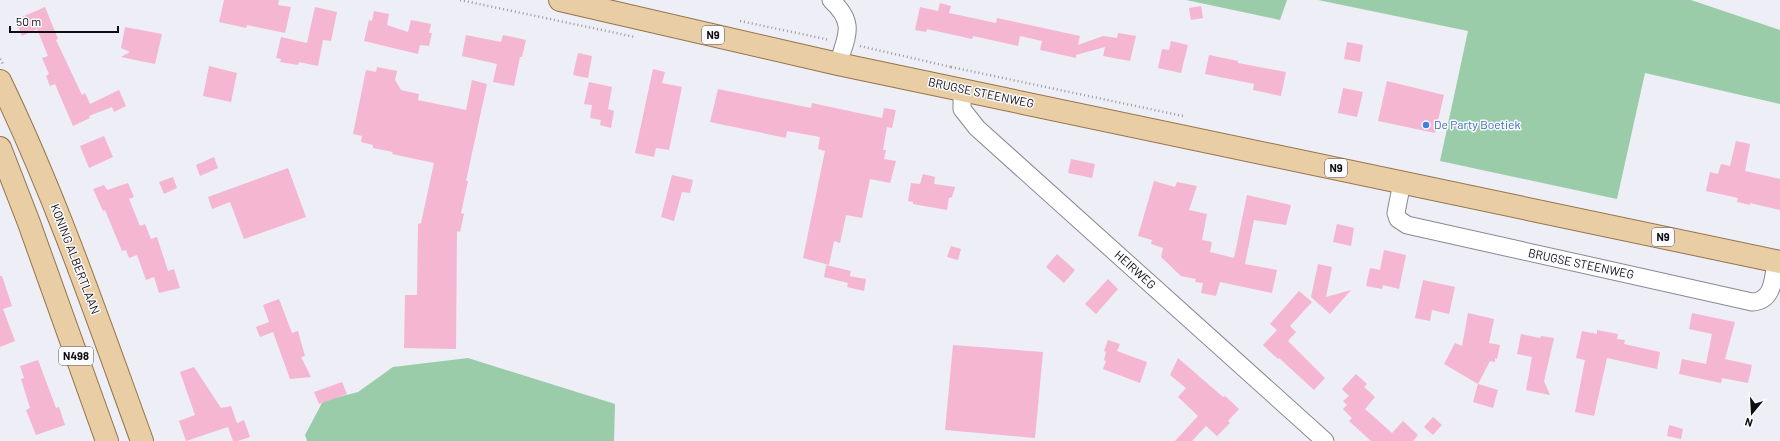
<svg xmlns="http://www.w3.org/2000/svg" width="1780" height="441" font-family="Barlow,sans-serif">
	<rect width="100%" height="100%" fill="#edeef6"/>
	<g fill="#9bccaa">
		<path d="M1186 0H1287L1280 20Z"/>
		<path d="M1318 0H1691L1780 30V104L1645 73 1617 199 1440 161 1468 31Z"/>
		<path d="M468 358 615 404 614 441H307L305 435 323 401 358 392 393 367Z"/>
	</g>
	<g fill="#f5b6d2">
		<path d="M224 0H279L278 5 291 7 285 33 247 25 246 28 219 22Z"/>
		<path d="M940 3 951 6 949 13 996 23 997 18 1080 36 1078 45 1103 36 1117 38 1118 33 1136 36 1130 61 1103 56 1105 47 1076 55V58L1040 50 1042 41 1020 36 1018 46 973 36 972 39 927 29 926 32 915 30 920 7 938 11Z"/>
		<path d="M1201 6 1203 18 1191 20 1189 8Z"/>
		<path d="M45 7 58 39 56 40 82 95 85 93 90 104 119 90 126 106 114 112 112 107 89 116 90 118 73 126 55 84 50 86 46 76 49 74 42 58 48 56 37 29 22 36 15 20Z"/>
		<path d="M315 7 337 12 331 41 323 40 318 66 299 62 298 65 280 62 281 59 276 58 281 37 307 43Z"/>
		<path d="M374 11 389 14 387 25 408 32 411 20 431 24 429 33H432L429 46 420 45 418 54 364 41 369 20 372 21Z"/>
		<path d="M125 27 162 34 155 64 121 57 130 52 121 48Z"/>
		<path d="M466 35 501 42 503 35 526 40 522 57H520L514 86 493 82 497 64 462 56Z"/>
		<path d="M1171 41 1188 45 1181 73 1158 68 1162 49 1169 50Z"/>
		<path d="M1347 42 1363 45 1360 62 1344 59Z"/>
		<path d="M578 53 592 56 588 78 573 75Z"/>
		<path d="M1209 55 1238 61V63L1286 72 1281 96 1253 90 1254 84 1205 74Z"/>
		<path d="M209 66 237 73 231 102 203 96Z"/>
		<path d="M377 67 397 71 395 80 401 90 419 94 418 100 466 110 472 80 487 84 466 181H468L461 213 464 214 460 232 457 231 456 349 404 348 405 295H417L418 224 421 223 434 163 392 154 393 152 373 148V145L361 142 362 136 353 134 366 70 376 72Z"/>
		<path d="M653 69 665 72 662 83 682 87 669 150 656 148 654 157 635 153Z"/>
		<path d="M1387 81 1444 95 1435 133 1378 121Z"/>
		<path d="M589 82 612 87 608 109 614 111 611 128 600 125 601 120 590 118 592 105 584 104Z"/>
		<path d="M1343 88 1363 92 1357 117 1338 113Z"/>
		<path d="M718 89 811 108 812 103 882 118 884 108 896 110 892 128 887 127 883 150H886L884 159 896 161 890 183 870 179 862 218 846 215 840 243 834 241 829 265 803 258 825 151 818 149 820 137 787 131 786 138 710 122Z"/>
		<path d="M104 136 113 157 89 168 80 146Z"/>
		<path d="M1736 141 1750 144 1745 171 1780 179V210L1750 203V205L1737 202 1738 198 1706 191 1710 172 1718 174 1721 164 1730 166Z"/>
		<path d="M214 157 218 168 200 176 196 165Z"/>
		<path d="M1071 159 1095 164 1092 178 1068 173Z"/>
		<path d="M288 168 306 217 244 239 230 202 212 209 208 197Z"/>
		<path d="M923 174 935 177 934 184 955 187 952 197 949 198 947 210 913 204V202L908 201 911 183 920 184Z"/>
		<path d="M672 175 693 180 690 193 682 192 674 221 661 217Z"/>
		<path d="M173 177 177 188 164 194 159 182Z"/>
		<path d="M1154 181 1175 187 1177 182 1197 186 1189 210 1207 214 1202 240 1212 242 1210 252 1234 258 1247 195 1291 205 1286 225 1254 220 1245 264 1277 270 1272 293 1220 282 1216 296 1201 293 1203 283 1195 282 1196 279 1181 276 1161 257 1163 248 1151 244 1152 240 1138 236Z"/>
		<path d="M128 183 134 197 129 199 140 226 145 224 151 239 157 237 168 271 174 269 180 288 159 293 154 277 146 280 137 255 129 258 126 250 122 251 105 210 103 211 93 189 104 185 107 190Z"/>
		<path d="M1337 224 1354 228 1351 246 1333 242Z"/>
		<path d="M951 246 961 249 958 260 947 257Z"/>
		<path d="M1384 250 1406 255 1399 289 1383 285 1382 289 1366 286 1370 268 1380 270Z"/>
		<path d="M1057 254 1075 270 1064 283 1046 267Z"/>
		<path d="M1318 264 1332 267 1326 297 1351 290 1330 314 1311 297Z"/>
		<path d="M826 265 851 271 849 279V276L866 279 864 291 847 287 848 283 824 277Z"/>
		<path d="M0 276H2L12 306 3 309 15 341 0 347Z"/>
		<path d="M1108 279 1118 289 1096 314 1085 304Z"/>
		<path d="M1423 280 1455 287 1449 314 1432 310 1430 321 1415 318Z"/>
		<path d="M1299 291 1312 302 1290 326 1296 332 1288 341 1325 378 1314 390 1279 358 1278 359 1263 345 1277 330 1270 324Z"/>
		<path d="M279 299 292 333 298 331 305 356 301 357 311 377 290 379 273 332 260 337 256 327 269 322 263 305Z"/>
		<path d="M1468 313 1494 319 1489 343 1500 345 1497 359 1495 358V362L1490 361 1478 384 1444 364 1455 343 1462 346Z"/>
		<path d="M1692 313 1735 322 1725 359 1752 365 1748 383 1722 378 1721 383 1679 374 1682 359 1706 364 1712 334 1689 329Z"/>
		<path d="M1597 330 1618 334 1617 339 1625 340 1624 344 1660 352 1657 369 1607 358 1594 416 1575 412 1585 360 1576 358 1582 331 1597 334Z"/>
		<path d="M1521 334 1540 338 1541 336 1554 338 1544 381 1550 395 1526 390 1532 357 1517 354Z"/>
		<path d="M1108 340 1120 344 1117 351 1147 362 1140 383 1103 369 1106 361 1104 360 1106 352 1104 351Z"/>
		<path d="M953 345 1043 352 1035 438 945 430Z"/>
		<path d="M1178 358 1223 397 1225 396 1239 409 1228 421 1230 423 1217 436 1206 426 1192 441H1175L1198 416 1178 397 1186 388 1170 375Z"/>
		<path d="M38 360 56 408 59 407 65 425 36 435 26 410 30 408 21 379 24 378 20 366Z"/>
		<path d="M194 367 221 408 231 406 237 423 244 420 250 437 238 441H233L228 427 186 441 179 421 195 415 180 372Z"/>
		<path d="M1356 374 1367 384 1364 387 1375 397 1365 409 1392 433 1403 421 1418 435 1413 441H1371L1349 421 1352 418 1343 409 1347 405 1343 401 1349 396 1342 389Z"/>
		<path d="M342 382 347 394 319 404 314 392Z"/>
		<path d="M1478 384 1498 390 1493 408 1473 402Z"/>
		<path d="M1433 417 1442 425 1433 435 1424 427Z"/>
		<path d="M1669 425 1683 429 1681 439 1667 436Z"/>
	</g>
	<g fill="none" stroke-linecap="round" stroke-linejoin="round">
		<g stroke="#888991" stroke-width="19">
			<g id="minor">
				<path d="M831 0C856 23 847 35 838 64"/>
				<path d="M962 89V109L977 128 1325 441"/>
				<path d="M1402 182 1396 213 1398 219 1407 225 1752 302C1774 301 1773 278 1776 262"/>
			</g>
		</g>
		<g stroke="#947449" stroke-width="24">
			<g id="major">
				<path d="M560 0 838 64 1780 262"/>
				<path d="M0 81C56 197 98 320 142 441"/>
				<path d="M0 148 29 223 107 441"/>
			</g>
		</g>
		<g stroke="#99999f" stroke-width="2.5" stroke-dasharray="1 3" stroke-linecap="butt">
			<path d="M460 0 635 37"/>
			<path d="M740 21 830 40"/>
			<path d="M860 46 951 67"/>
			<path d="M0 59 3 64"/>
			<path d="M951 67 1183 116"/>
		</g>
		<use href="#minor" stroke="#fff" stroke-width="17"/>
		<use href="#major" stroke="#e9cda4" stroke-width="22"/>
	</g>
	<circle fill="#3f7fe0" stroke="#fbfbff" stroke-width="1.5" cx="1426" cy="125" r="4"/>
	<g text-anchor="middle" stroke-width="3" stroke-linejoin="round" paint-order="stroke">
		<g fill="#fbfbff" stroke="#565659" stroke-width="1">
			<rect x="702" y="26" width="22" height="18" rx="3"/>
			<rect x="1325" y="159" width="22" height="18" rx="3"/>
			<rect x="1652" y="228" width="22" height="18" rx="3"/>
			<rect x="59" y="347" width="34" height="18" rx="3"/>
		</g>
		<g font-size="11" font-weight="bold" fill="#0f0f12">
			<text x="713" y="39">N9</text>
			<text x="1336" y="172">N9</text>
			<text x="1663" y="241">N9</text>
			<text x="76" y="360">N498</text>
		</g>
		<g font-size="12" fill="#0f0f12" stroke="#fbfbff">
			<text transform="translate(981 93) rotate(12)" y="4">BRUGSE STEENWEG</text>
			<text transform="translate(75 259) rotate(69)" y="4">KONING ALBERTLAAN</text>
			<text transform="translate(1581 264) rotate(12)" y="4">BRUGSE STEENWEG</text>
			<text transform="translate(1135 270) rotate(42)" y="4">HEIRWEG</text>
		</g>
		<g font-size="12" fill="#366cbe" stroke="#fbfbff" text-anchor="start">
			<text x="1434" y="129">De Party Boetiek</text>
		</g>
	</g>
	<g transform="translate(1752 413) rotate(198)" stroke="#fbfbff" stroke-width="3" paint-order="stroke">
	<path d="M0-3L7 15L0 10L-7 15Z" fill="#0f0f12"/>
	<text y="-6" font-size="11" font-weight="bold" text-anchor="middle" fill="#0f0f12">N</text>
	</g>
	<path d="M10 26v6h108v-6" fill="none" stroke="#0f0f12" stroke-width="2"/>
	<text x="16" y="26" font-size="12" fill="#0f0f12" stroke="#fbfbff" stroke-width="3" paint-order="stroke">50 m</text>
</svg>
